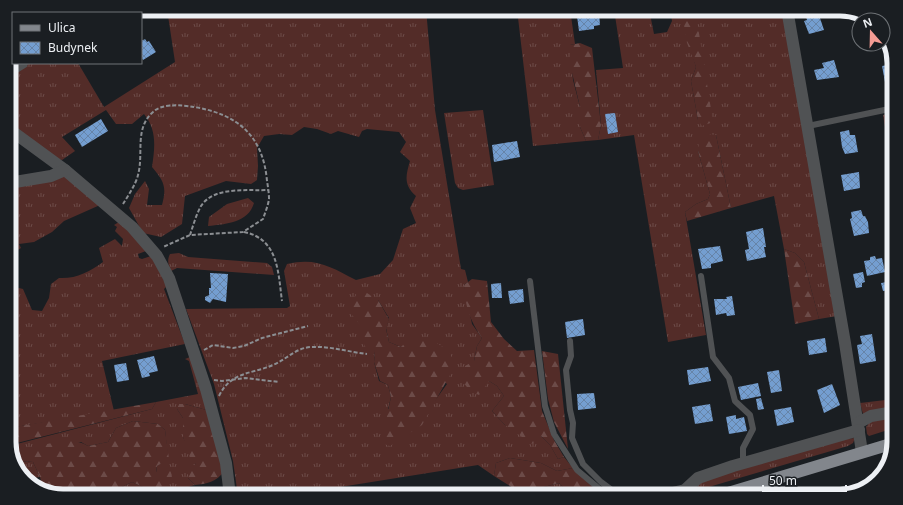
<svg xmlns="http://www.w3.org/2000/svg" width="903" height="505" font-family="'Noto Sans',sans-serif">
	<defs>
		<pattern id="grass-tufts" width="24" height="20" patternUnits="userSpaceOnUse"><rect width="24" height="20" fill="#532c28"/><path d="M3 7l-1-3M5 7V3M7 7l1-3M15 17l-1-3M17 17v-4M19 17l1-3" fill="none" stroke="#6c4b48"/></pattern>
		<pattern id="forest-firs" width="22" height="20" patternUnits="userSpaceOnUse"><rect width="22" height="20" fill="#532c28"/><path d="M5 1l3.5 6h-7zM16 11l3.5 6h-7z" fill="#6c4b48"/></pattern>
		<pattern id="building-cross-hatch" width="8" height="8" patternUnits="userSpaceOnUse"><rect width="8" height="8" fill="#749ed0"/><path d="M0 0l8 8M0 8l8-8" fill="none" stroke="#6684a8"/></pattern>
	</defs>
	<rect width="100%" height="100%" fill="#1a1e22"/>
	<g fill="url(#grass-tufts)" fill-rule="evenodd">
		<path d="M167 9H426L435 110 461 269 465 270 468 282 464 285 472 324 482 338 477 346 474 361 489 381 497 386 504 396 492 411 505 425 541 436 550 445 558 459 564 457 573 468 557 471 541 463 510 458 496 463 494 476 478 465 284 496H238L233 461 214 384 186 309 287 308 290 306 284 271 287 264C316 257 331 267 356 280L380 274 393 260 403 229 416 223 410 208 416 196C403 185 406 175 410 161L400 152 406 142 399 132 367 129 362 131 359 137 338 131 331 134 317 129 304 127 292 135 279 134 264 136 257 148 258 166 257 180 251 184 226 181 185 196 182 224 161 237 143 233 129 208 135 194 145 181 149 189 147 205H162C167 187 164 181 152 167 155 147 157 130 144 114L132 124H116L106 110 62 137 75 151 62 160 56 158 9 124V74L28 63H78L104 107 175 62ZM378 300 389 318 386 328 389 342 401 347 447 384 434 402 388 409 391 397 388 385 379 381 374 362 375 351 365 331Z"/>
		<path d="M517 9H570L575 44 570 45 573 80 580 107V127L586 141 533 146Z"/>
		<path d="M614 9H649L654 34 667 32 672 21 670 9H783L837 316 819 319 804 262 795 253 784 249 774 196 731 208 716 135 698 151 710 194 708 199 696 204 685 212 706 335 668 342 634 135 598 140 601 125 596 70 623 68ZM696 14 698 120 691 81 696 67 692 54Z"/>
		<path d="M483 110 494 185 463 190 458 188 455 183 444 113Z"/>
		<path d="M894 113V181L883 115Z"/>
		<path d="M66 176 100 205 64 221 52 232 34 242 19 244 21 248 11 254 9 252V186Z"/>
		<path d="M248 198 254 203C248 223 226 224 208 226L209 217 227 204Z"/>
		<path d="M119 222 124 226 146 251 138 254 139 258 142 259 151 256 167 286 164 289 185 344 102 361 114 411 9 428V293L19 288 23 289 32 310 42 311 49 298 51 284 59 278C76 279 89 272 103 262L99 248 115 239 122 246 123 239 115 231 117 227 114 225Z"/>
		<path d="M179 253 188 257 267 263 272 267 274 275 177 268 171 271C168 265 167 260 170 254Z"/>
		<path d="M190 357 210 411 185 404 177 409 183 418V437L196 464 188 478 195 485 157 496 116 495 114 491 132 482 147 489 156 473 157 466 168 458 165 430 158 424 133 421 116 428 108 442 88 446 81 442 12 453 9 446 152 409 156 402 198 394 189 361 185 359Z"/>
		<path d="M894 381V407L863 414 860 403 894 399 889 383Z"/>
		<path d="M894 415V428L869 436 867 434 866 427 870 422Z"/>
		<path d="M855 438 853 443 848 446 702 489 697 490 696 488 699 481 836 440Z"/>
		<path d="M20 461 33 462 40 477 26 479 19 472Z"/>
		<path d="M559 483 573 496H511Z"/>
	</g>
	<g fill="url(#forest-firs)">
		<path d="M688 12 696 14 713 122 702 126 698 120 691 81 696 67 686 40 683 17Z"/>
		<path d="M580 43 592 48 601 125 598 140 586 141 580 127V107L570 64V45Z"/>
		<path d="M707 134 716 135 731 208 687 221 685 212 696 204 708 199 710 194 698 151 699 140Z"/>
		<path d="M784 249 795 253 804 262 819 319 795 324Z"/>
		<path d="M472 279 487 281 491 322 504 339 517 351 534 350 542 411 554 440 564 457 558 459 550 445 541 436 532 444 505 425 492 411 504 396 497 386 489 381 479 395 470 391 463 382 465 366 474 361 477 346 482 338C470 321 465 306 464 285Z"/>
		<path d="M359 288 378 300 389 319 386 329 389 342 401 347 408 340 429 338 449 351 455 366 422 425 390 446 381 443 391 397 388 385 380 381 374 362 375 351 366 348 360 336 365 331 349 311Z"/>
		<path d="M542 351 558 354 568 449 554 422 548 399Z"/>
		<path d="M156 402 152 409 9 445V428Z"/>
		<path d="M179 404H185L210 411 224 471C217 482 206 484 195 485L188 478V469L196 464 190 458 183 437V418L177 409Z"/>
		<path d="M133 421 158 424 165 430 169 459 157 466 156 472 171 470 172 478 169 485 147 489 132 482 114 491 116 495 123 496H75V494L85 495 88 490C78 486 71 488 63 496L43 490 40 477 33 462 21 461 18 472 12 453C34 449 69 433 88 446L108 442 116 428Z"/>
		<path d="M510 458 541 463 557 471 573 468 599 493 607 496H573L559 483 521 493 494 476 496 463Z"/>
	</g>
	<g fill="url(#building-cross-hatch)">
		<path d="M817 9 824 30 809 34 804 21 807 20 805 13Z"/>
		<path d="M599 13 600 25 594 26V29L579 31 577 16Z"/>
		<path d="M145 39 147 42 149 41 156 52 143 60 141 56V41Z"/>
		<path d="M834 60 839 77 817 80 814 70 824 68 822 63Z"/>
		<path d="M894 64V84L891 81 885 82 882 66Z"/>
		<path d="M615 113 618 132 608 134 605 114Z"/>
		<path d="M101 119 108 131 82 147 75 135Z"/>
		<path d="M849 130 850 135H855L858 152 845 154 842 147 840 132Z"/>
		<path d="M517 141 520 157 494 162 492 145Z"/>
		<path d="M859 172 860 188 844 191 841 175Z"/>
		<path d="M861 210 863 216H865L868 222 869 233 854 236 850 219 852 218 851 212Z"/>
		<path d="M763 228 766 247H764L766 257 747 261 745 250 749 249 746 232Z"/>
		<path d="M720 246 723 261 711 264V268L702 269 698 249Z"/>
		<path d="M875 256 876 259 882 258 885 272 867 276 864 261 870 260V257Z"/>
		<path d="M863 272 865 282 862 283V287L856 288 853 274Z"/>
		<path d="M210 273 228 274 226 302 213 299 210 303 205 300V297L209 295V288H211Z"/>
		<path d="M894 281V289L883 291 881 283Z"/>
		<path d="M501 283 502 298H492L491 284Z"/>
		<path d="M523 289 524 302 510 304 508 291Z"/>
		<path d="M732 296 735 315 727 316 726 313 716 315 714 299H727L726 297Z"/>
		<path d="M583 319 585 335 567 338 565 322Z"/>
		<path d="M872 334 876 361 860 364 857 345 862 344 860 336Z"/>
		<path d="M825 338 827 352 809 355 807 341Z"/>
		<path d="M154 356 158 371 149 373 150 376 142 378 137 360Z"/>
		<path d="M126 363 129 380 117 382 114 365Z"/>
		<path d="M708 367 711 381 689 385 687 370Z"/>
		<path d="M779 370 782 391 771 393 767 372Z"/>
		<path d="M758 383 761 396 741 400 738 387Z"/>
		<path d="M832 384 840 405 824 413 817 390Z"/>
		<path d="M594 393 596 408 578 410 577 394Z"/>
		<path d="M761 398 764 409 758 410 756 399Z"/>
		<path d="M710 404 713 421 695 424 692 407Z"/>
		<path d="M791 407 794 422 777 426 774 410Z"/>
		<path d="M736 415V419L744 417 747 431 729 434 726 417Z"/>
	</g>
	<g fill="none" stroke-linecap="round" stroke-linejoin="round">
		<g stroke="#8b8e92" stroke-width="2" stroke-dasharray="4 2" stroke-linecap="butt">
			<path d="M123 204C128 196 136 184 138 175 144 153 134 129 153 112 162 103 182 105 194 107 237 114 263 135 267 181 268 187 269 193 269 199 268 206 265 213 263 219L243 232 190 235 163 247"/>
			<path d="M244 232C279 239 278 273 282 301"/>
			<path d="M190 235C193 226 196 215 201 206 214 186 247 191 268 190"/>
			<path d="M204 350 213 345 233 348 244 346 262 338 308 326"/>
			<path d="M214 380 222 381 245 378 279 382"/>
			<path d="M219 396C231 371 253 374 273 365 287 359 297 347 312 347 330 346 349 352 367 354"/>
		</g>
		<g stroke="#505254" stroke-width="6">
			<path d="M808 126 894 108"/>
			<path d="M701 276 713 357 729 378 735 401 750 415 753 429 743 448V464"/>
			<path d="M530 281 545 406 554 434 577 470 602 491 616 496"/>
			<path d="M570 341 571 356 566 370 570 410 573 423 572 438 583 464 601 482 617 494"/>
		</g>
		<g stroke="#505254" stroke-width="12">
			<path d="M787 9 845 343 862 452"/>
			<path d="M93 13 98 9"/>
			<path d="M9 71 22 63"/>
			<path d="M9 129 65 170 132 227 157 256 169 278 206 389 226 463 230 496"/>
			<path d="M9 183 51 176 65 170"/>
			<path d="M858 423 871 416 894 412"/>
			<path d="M660 496 685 490 698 478 733 466 859 430"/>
		</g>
		<path stroke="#82868c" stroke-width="12" d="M718 496 894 443"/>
	</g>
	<path d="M0 0H903V505H0ZM63 16H840A47 47 0 0 1 887 63V442A47 47 0 0 1 840 489H63A47 47 0 0 1 16 442V63A47 47 0 0 1 63 16Z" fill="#1a1e22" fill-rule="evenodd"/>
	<path fill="none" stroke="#edf0f4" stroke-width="5" d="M63 16H840A47 47 0 0 1 887 63V442A47 47 0 0 1 840 489H63A47 47 0 0 1 16 442V63A47 47 0 0 1 63 16Z"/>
	<rect x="12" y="12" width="130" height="52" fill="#1a1e22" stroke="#6e7276"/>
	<rect x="20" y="25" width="20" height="6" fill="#82868c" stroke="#6e7276"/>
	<text x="48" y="32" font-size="12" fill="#edf0f4">Ulica</text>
	<rect x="20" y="42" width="20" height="12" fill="url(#building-cross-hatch)" stroke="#6e7276"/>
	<text x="48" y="52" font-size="12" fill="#edf0f4">Budynek</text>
	<g transform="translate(871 32) rotate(340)"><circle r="19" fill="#1a1e22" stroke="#6e7276"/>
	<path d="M0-3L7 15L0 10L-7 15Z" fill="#f59c94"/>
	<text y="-6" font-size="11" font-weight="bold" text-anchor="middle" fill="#edf0f4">N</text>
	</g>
	<path d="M763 485v6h83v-6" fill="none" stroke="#edf0f4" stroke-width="2"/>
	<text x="769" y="485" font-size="12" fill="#edf0f4" stroke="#1a1e22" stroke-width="3" paint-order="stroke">50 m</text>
</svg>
